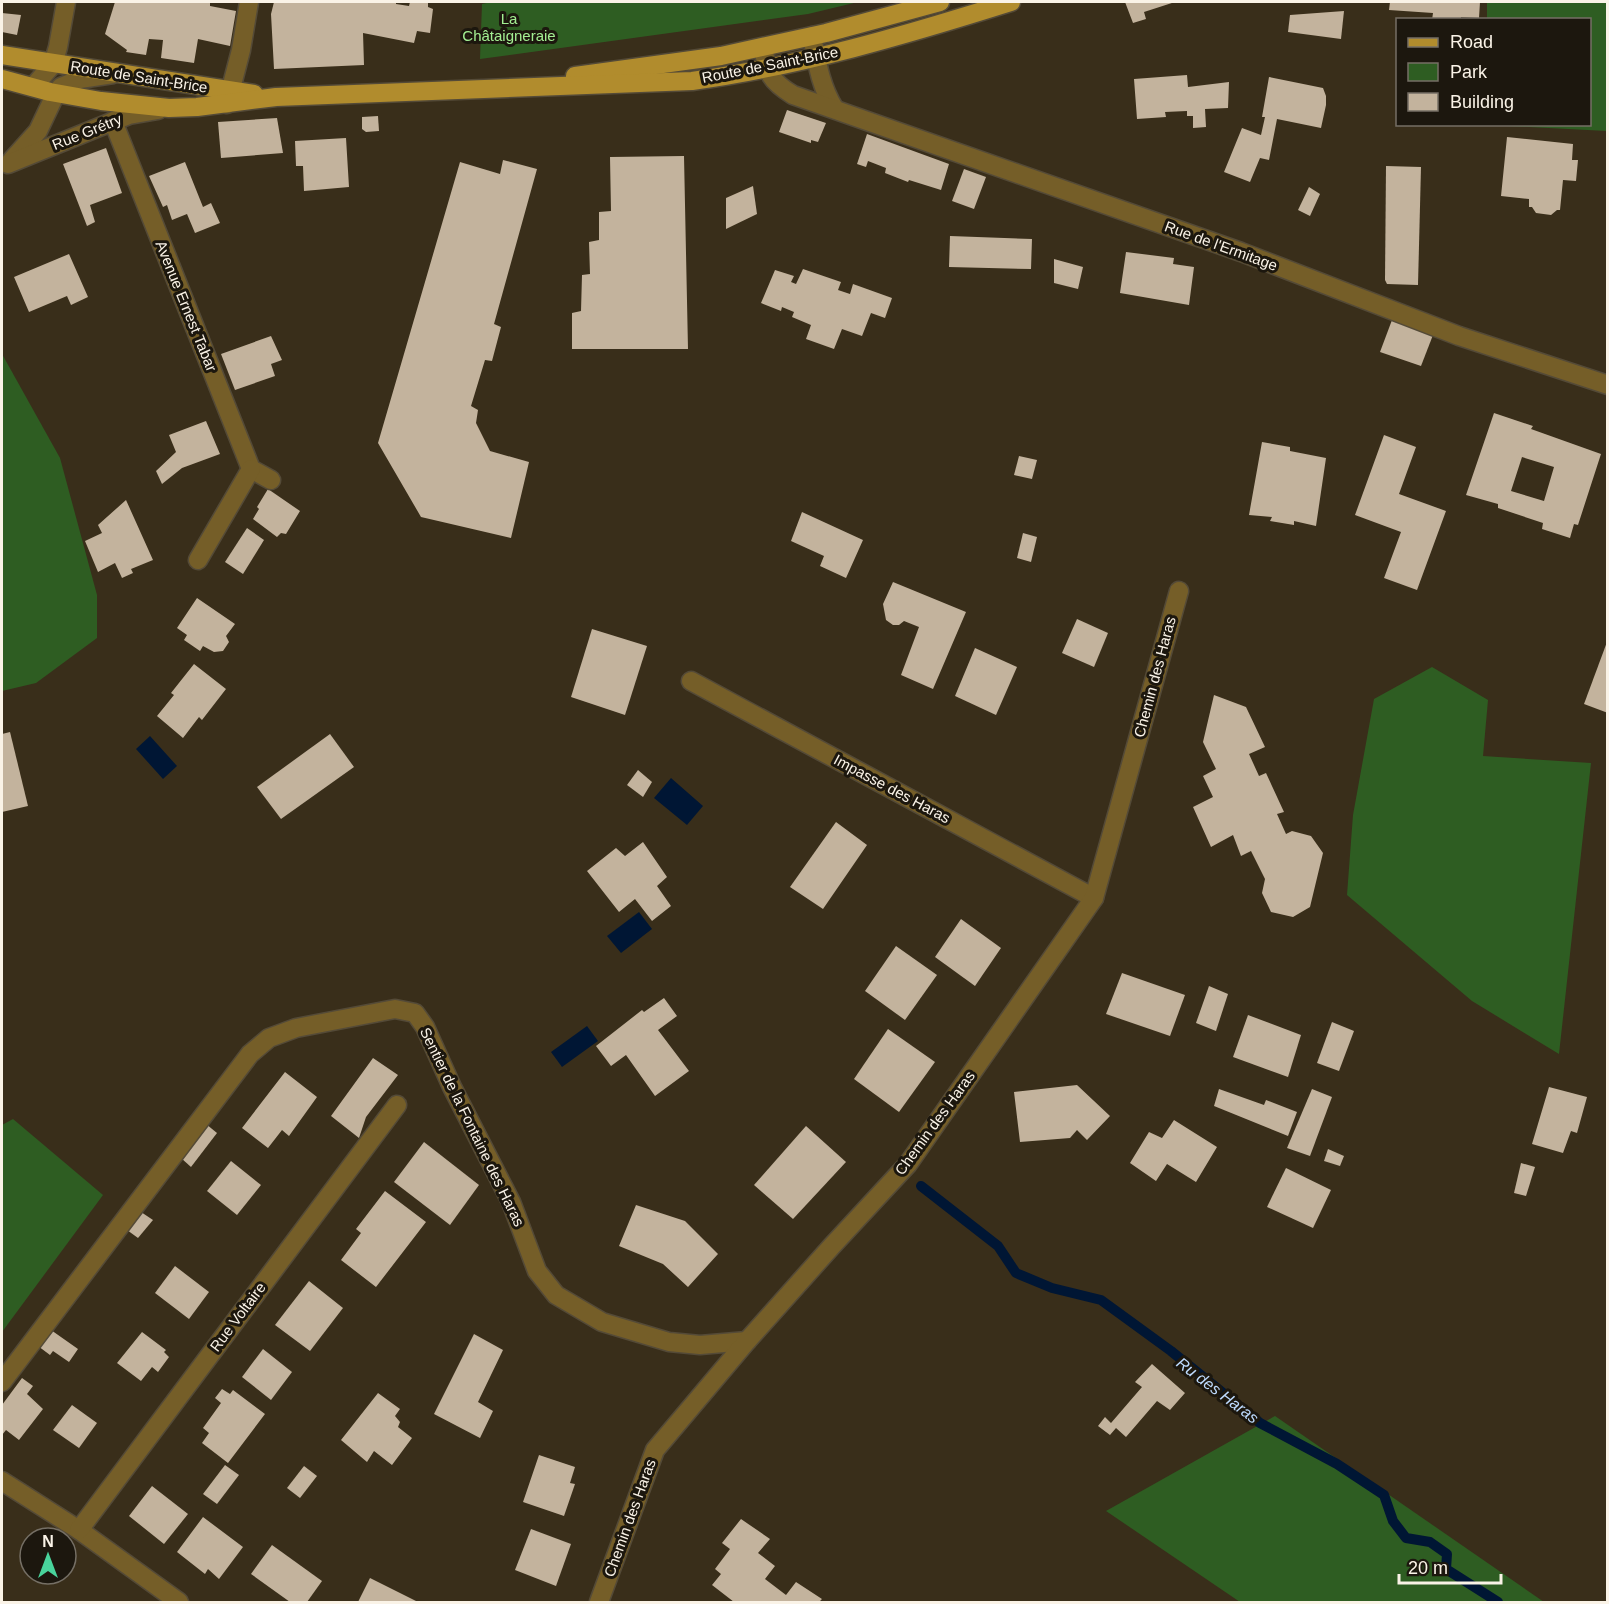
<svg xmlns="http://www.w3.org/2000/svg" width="1609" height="1604" font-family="Arial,sans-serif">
	<rect width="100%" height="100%" fill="#392e1a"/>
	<g fill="#2e5d22">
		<path d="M491 2H858L808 14 480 59 482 4Z"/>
		<path d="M1487 2H1607V131L1488 125 1590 124V20L1487 19Z"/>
		<path d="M2 354 60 458 97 595V638L36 683 2 691Z"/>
		<path d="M1432 667 1488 700 1483 756 1591 763 1559 1054 1472 1001 1347 895 1353 815 1374 699Z"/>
		<path d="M13 1119 103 1195 2 1332V1125Z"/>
		<path d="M1275 1416 1544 1602H1240L1106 1511Z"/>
	</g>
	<g fill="#001634">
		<path d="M150 736 177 766 163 779 136 749Z"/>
		<path d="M671 778 703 806 687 825 654 798Z"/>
		<path d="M639 912 652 929 621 953 607 936Z"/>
		<path d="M587 1026 598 1041 562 1067 551 1052Z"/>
	</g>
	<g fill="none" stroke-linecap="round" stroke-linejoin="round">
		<path stroke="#001634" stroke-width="10" d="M921 1186 998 1246 1016 1273 1052 1288 1101 1300 1171 1351 1260 1423 1337 1464 1384 1495 1393 1521 1406 1538 1430 1542 1447 1554 1446 1569 1498 1602"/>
	</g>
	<g fill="#c3b39d" fill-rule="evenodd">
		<path d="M115 2H210V6L236 11 230 46 198 39 194 63 161 58 163 40 149 39 146 55 126 52 127 50 105 34Z"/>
		<path d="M274 2H396V4L409 6 410 2H428V7L433 9 430 33 417 31 414 43 363 33 364 65 274 69 271 14Z"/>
		<path d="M1125 2H1175L1144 12 1146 19 1133 23Z"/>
		<path d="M1390 2H1480L1479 18 1461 17V20H1432L1433 13 1389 10Z"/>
		<path d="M1344 11 1341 39 1288 32 1290 15Z"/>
		<path d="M2 13 21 15 17 35 2 32Z"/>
		<path d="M1187 75 1188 87 1229 82 1228 108 1205 109 1206 127 1193 128V116H1187V111L1165 112 1166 117 1137 119 1134 79Z"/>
		<path d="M1269 77 1323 88 1326 96V105L1321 128 1277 119 1269 160 1260 158 1250 182 1224 172 1242 128 1261 135 1265 117H1262Z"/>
		<path d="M787 110 826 123 818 142 811 140V143L779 132Z"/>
		<path d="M378 116 379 131 366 132 362 129V117Z"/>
		<path d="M277 118 283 153 221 158 218 122Z"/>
		<path d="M867 134 949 164 941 190 909 180 908 182 885 173 886 168 868 161 866 167 857 164Z"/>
		<path d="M1507 137 1573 144 1572 160H1578L1576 181 1563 180 1560 210H1557L1551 215 1536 213 1532 207H1529V199L1501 196Z"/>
		<path d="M346 138 349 187 304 191 303 166H296L295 141Z"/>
		<path d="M106 148 122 193 90 205 95 222 87 226 63 164Z"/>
		<path d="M684 156 688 349H572V313L581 311 582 275 590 274 589 242 599 240V212L611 211 610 157Z"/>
		<path d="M503 160 537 169 494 324 501 327 492 361 485 360 471 406 478 410 476 423 490 451 529 462 511 538 421 517 378 443 460 162 500 174Z"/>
		<path d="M185 162 203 207 211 203 220 223 195 233 187 214 172 220 167 205 163 207 149 176Z"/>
		<path d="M1386 166 1421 167 1418 285 1387 284 1385 280Z"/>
		<path d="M964 169 986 177 974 209 952 201Z"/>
		<path d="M753 186 757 214 726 229V198Z"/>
		<path d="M1309 187 1320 194 1310 216 1298 210Z"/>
		<path d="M950 236 1032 239 1031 269 949 267Z"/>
		<path d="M1126 252 1174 258 1173 264 1194 267 1189 305 1120 293Z"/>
		<path d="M69 254 88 297 71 305 67 296 29 312 14 277Z"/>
		<path d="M1054 259 1083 267 1078 289 1054 283Z"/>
		<path d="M803 269 841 282 838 290 850 294 853 284 892 298 885 318 871 313 862 336 842 329 834 349 806 339 811 325 792 317 794 312 782 307 781 311 761 303 775 270 794 276 791 282 796 284Z"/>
		<path d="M1392 320 1433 335 1421 366 1380 352Z"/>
		<path d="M271 336 282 360 271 364 275 376 235 390 221 354Z"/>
		<path d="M1494 413 1533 426 1531 429 1601 454 1578 525 1574 524 1570 538 1542 529 1543 523 1498 508V504L1466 495ZM1522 457 1554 467 1544 501 1511 491Z"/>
		<path d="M206 421 220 454 182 468 162 484 156 471 176 452 169 435Z"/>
		<path d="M1384 435 1416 447 1399 494 1446 511 1417 590 1384 578 1401 532 1355 515Z"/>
		<path d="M1262 442 1290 447V451L1326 458 1316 526 1294 521V525L1270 521 1272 517 1249 515Z"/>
		<path d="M1019 456 1037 460 1032 479 1014 475Z"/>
		<path d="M268 489 300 511 286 534 281 533 277 537 253 519 259 509 257 507Z"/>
		<path d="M126 500 153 560 131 569 133 573 122 578 115 563 98 572 85 541 102 533 98 525Z"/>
		<path d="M802 512 863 540 846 578 820 566 824 556 791 541Z"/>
		<path d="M247 528 264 540 243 574 225 562Z"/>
		<path d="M1023 533 1037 537 1031 562 1017 558Z"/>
		<path d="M893 582 966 612 933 689 901 675 919 627 904 621 899 625H893L886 620 883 604Z"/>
		<path d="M197 598 235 624 226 636 229 642 223 651 214 652 203 646 200 651 184 640 187 635 177 628Z"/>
		<path d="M1077 619 1108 633 1094 667 1062 653Z"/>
		<path d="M592 629 647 646 625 715 571 697Z"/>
		<path d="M1607 642H1608V713L1584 704Z"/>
		<path d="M975 648 1017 667 996 715 955 696Z"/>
		<path d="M194 664 226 689 202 720 199 717 183 738 157 716 174 695 171 693Z"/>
		<path d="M1214 695 1246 707 1265 747 1249 754 1259 776 1266 773 1284 812 1277 814 1286 834 1292 831 1311 836 1323 853 1310 907 1293 917 1271 912 1262 893 1265 879 1251 851 1241 856 1233 835 1211 847 1193 807 1213 797 1203 776 1216 769 1203 742Z"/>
		<path d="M10 732 28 806 2 812V734Z"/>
		<path d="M330 734 354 767 281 819 257 787Z"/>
		<path d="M638 770 652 782 643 797 627 785Z"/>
		<path d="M836 822 867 845 823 909 790 887Z"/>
		<path d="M643 842 667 877 657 886 671 906 652 921 635 899 619 912 587 871 616 848 625 856Z"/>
		<path d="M961 919 1001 948 975 986 935 957Z"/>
		<path d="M896 946 937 975 905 1020 865 991Z"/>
		<path d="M1122 973 1185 995 1170 1036 1106 1014Z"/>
		<path d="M1209 986 1228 994 1216 1031 1196 1023Z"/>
		<path d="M664 998 677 1016 658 1030 689 1071 655 1096 626 1055 611 1066 596 1046 642 1010 644 1012Z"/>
		<path d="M1248 1015 1301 1035 1288 1077 1233 1057Z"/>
		<path d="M1332 1022 1354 1031 1339 1071 1317 1063Z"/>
		<path d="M888 1029 935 1062 899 1112 854 1079Z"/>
		<path d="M373 1058 398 1075 366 1117 359 1138 331 1116Z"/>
		<path d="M285 1072 317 1097 289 1136 282 1130 268 1148 242 1128Z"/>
		<path d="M1077 1085 1110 1116 1087 1140 1077 1130 1070 1138 1020 1142 1014 1092Z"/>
		<path d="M1549 1087 1587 1097 1577 1133 1571 1131 1563 1153 1532 1144Z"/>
		<path d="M1219 1089 1264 1105 1266 1100 1297 1112 1288 1136 1214 1106Z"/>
		<path d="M1312 1089 1332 1097 1310 1156 1287 1148Z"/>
		<path d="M1174 1120 1217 1147 1196 1182 1167 1164 1156 1181 1130 1163 1149 1132 1162 1138Z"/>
		<path d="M206 1124 217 1133 191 1167 181 1158Z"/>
		<path d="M806 1126 846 1162 793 1219 754 1185Z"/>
		<path d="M424 1142 479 1185 450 1225 394 1182Z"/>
		<path d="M1328 1149 1344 1156 1340 1166 1324 1161Z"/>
		<path d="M231 1161 261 1185 237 1215 207 1191Z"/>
		<path d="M1521 1163 1535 1167 1526 1196 1514 1193Z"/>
		<path d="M1286 1168 1331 1190 1313 1228 1267 1207Z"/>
		<path d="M385 1191 426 1222 376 1287 341 1260 361 1233 356 1229Z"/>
		<path d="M636 1205 685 1221 718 1254 688 1287 663 1264 619 1246Z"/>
		<path d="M141 1212 153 1220 138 1238 127 1230Z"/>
		<path d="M175 1266 209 1292 189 1319 155 1293Z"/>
		<path d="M309 1281 343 1308 310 1351 275 1325Z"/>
		<path d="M51 1330 78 1349 69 1362 53 1351 50 1355 38 1346Z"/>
		<path d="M142 1332 166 1350 164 1352 169 1357 158 1372 152 1367 141 1381 117 1363Z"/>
		<path d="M474 1334 503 1350 478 1402 493 1411 480 1438 434 1414Z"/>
		<path d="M263 1349 292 1372 271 1400 242 1377Z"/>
		<path d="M1152 1364 1185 1393 1170 1410 1157 1401 1126 1437 1116 1428 1110 1435 1098 1426 1105 1417 1111 1423 1142 1387 1135 1382Z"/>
		<path d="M22 1378 33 1386 27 1394 43 1409 19 1440 6 1430 2 1435V1405Z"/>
		<path d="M222 1389 230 1394 233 1390 265 1414 228 1463 202 1443 209 1433 203 1428 221 1403 215 1398Z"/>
		<path d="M378 1393 400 1409 395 1416 400 1422 398 1427 412 1438 392 1465 374 1451 367 1462 341 1440Z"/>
		<path d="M72 1405 97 1423 79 1448 53 1430Z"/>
		<path d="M539 1455 575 1467 570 1483 575 1484 564 1516 523 1502Z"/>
		<path d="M225 1465 239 1475 217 1504 203 1494Z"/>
		<path d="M304 1466 317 1476 300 1498 287 1488Z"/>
		<path d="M152 1486 188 1514 164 1544 129 1516Z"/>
		<path d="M203 1517 243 1547 219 1579 208 1569 205 1574 177 1552Z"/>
		<path d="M741 1519 770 1539 758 1553 775 1566 765 1579 786 1595 796 1582 822 1599 819 1602H734L712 1585 721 1574 715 1569 730 1549 722 1543Z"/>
		<path d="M531 1529 571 1544 556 1586 515 1570Z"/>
		<path d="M272 1545 322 1581 307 1602H290L251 1574Z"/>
		<path d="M370 1578 418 1602H358Z"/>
	</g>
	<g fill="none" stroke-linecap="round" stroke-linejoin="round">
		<g stroke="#544a37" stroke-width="21">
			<g id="minor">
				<path d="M812 36C817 62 820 85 834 108"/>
				<path d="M763 48C768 74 770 81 793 95L1241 252 1459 336 1608 385"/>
				<path d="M33 87 53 64 58 47 66 2"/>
				<path d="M227 104 241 50 249 2"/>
				<path d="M113 121 251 469 271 480"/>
				<path d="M12 160 38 131 56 93 61 87 80 79 113 74"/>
				<path d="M8 164 129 115 158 110"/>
				<path d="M198 560 251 469"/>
				<path d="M691 681 1094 898"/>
				<path d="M2 1382 250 1054 269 1038 296 1028 395 1009 415 1013 425 1027 452 1087 511 1202 537 1271 556 1295 602 1322 669 1342 700 1345 747 1341"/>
				<path d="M2 1481 79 1530 179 1602"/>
				<path d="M79 1530 397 1105"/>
				<path d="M599 1602 655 1450 747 1341 831 1247 908 1164 1094 898 1179 591"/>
			</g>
		</g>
		<g stroke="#544a37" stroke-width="21">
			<g id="major">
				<path d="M2 55 254 94"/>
				<path d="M575 76 721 56 826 33 940 2"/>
				<path d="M2 79 50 92 101 101 169 108 197 107 276 97 692 81C801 66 906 35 1011 2"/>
			</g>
		</g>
		<use href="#minor" stroke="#755e28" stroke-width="18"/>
		<use href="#major" stroke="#b18c2d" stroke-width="18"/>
	</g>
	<g text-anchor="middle" stroke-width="6" stroke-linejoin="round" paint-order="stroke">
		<g font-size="15" fill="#a3ee92" stroke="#1c170e">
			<text x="509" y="24">La<tspan x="509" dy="17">Châtaigneraie</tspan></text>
		</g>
		<g font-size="15" fill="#faf3e7" stroke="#1c170e">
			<text transform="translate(770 65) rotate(-11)" y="5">Route de Saint-Brice</text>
			<text transform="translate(139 77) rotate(9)" y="5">Route de Saint-Brice</text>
			<text transform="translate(87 132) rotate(-22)" y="5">Rue Grétry</text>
			<text transform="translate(1221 246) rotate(20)" y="5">Rue de l'Ermitage</text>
			<text transform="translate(186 306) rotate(68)" y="5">Avenue Ernest Tabar</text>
			<text transform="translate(1155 677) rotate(-75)" y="5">Chemin des Haras</text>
			<text transform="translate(892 789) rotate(28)" y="5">Impasse des Haras</text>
			<text transform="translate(935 1123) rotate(-54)" y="5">Chemin des Haras</text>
			<text transform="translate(472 1127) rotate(64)" y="5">Sentier de la Fontaine des Haras</text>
			<text transform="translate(238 1317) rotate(-53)" y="5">Rue Voltaire</text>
			<text transform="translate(630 1518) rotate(-70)" y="5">Chemin des Haras</text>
		</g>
		<g font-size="16" font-style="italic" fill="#bddafd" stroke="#1c170e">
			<text transform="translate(1218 1390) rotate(37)" y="6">Ru des Haras</text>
		</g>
	</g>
	<rect width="1609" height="1604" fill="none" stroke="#faf3e7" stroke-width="6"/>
	<rect x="1396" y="18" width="195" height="108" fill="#1c170e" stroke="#756f65" stroke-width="1.5"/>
	<rect x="1408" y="38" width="30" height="9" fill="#b18c2d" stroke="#756f65" stroke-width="1.5"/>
	<text x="1450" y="48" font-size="18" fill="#faf3e7">Road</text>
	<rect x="1408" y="63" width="30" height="18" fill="#2e5d22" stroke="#756f65" stroke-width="1.5"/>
	<text x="1450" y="78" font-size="18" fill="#faf3e7">Park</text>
	<rect x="1408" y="93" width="30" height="18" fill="#c3b39d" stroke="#756f65" stroke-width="1.5"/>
	<text x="1450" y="108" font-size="18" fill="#faf3e7">Building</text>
	<g transform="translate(48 1556)"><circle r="28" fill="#1c170e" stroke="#756f65" stroke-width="1.5"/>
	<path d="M0-4.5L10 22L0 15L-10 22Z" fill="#49d49c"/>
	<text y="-9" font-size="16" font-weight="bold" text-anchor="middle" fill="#faf3e7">N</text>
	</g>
	<path d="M1399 1574v9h102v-9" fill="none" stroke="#faf3e7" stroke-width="3"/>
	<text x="1408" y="1574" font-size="18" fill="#faf3e7" stroke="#1c170e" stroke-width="4.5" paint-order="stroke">20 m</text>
</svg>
